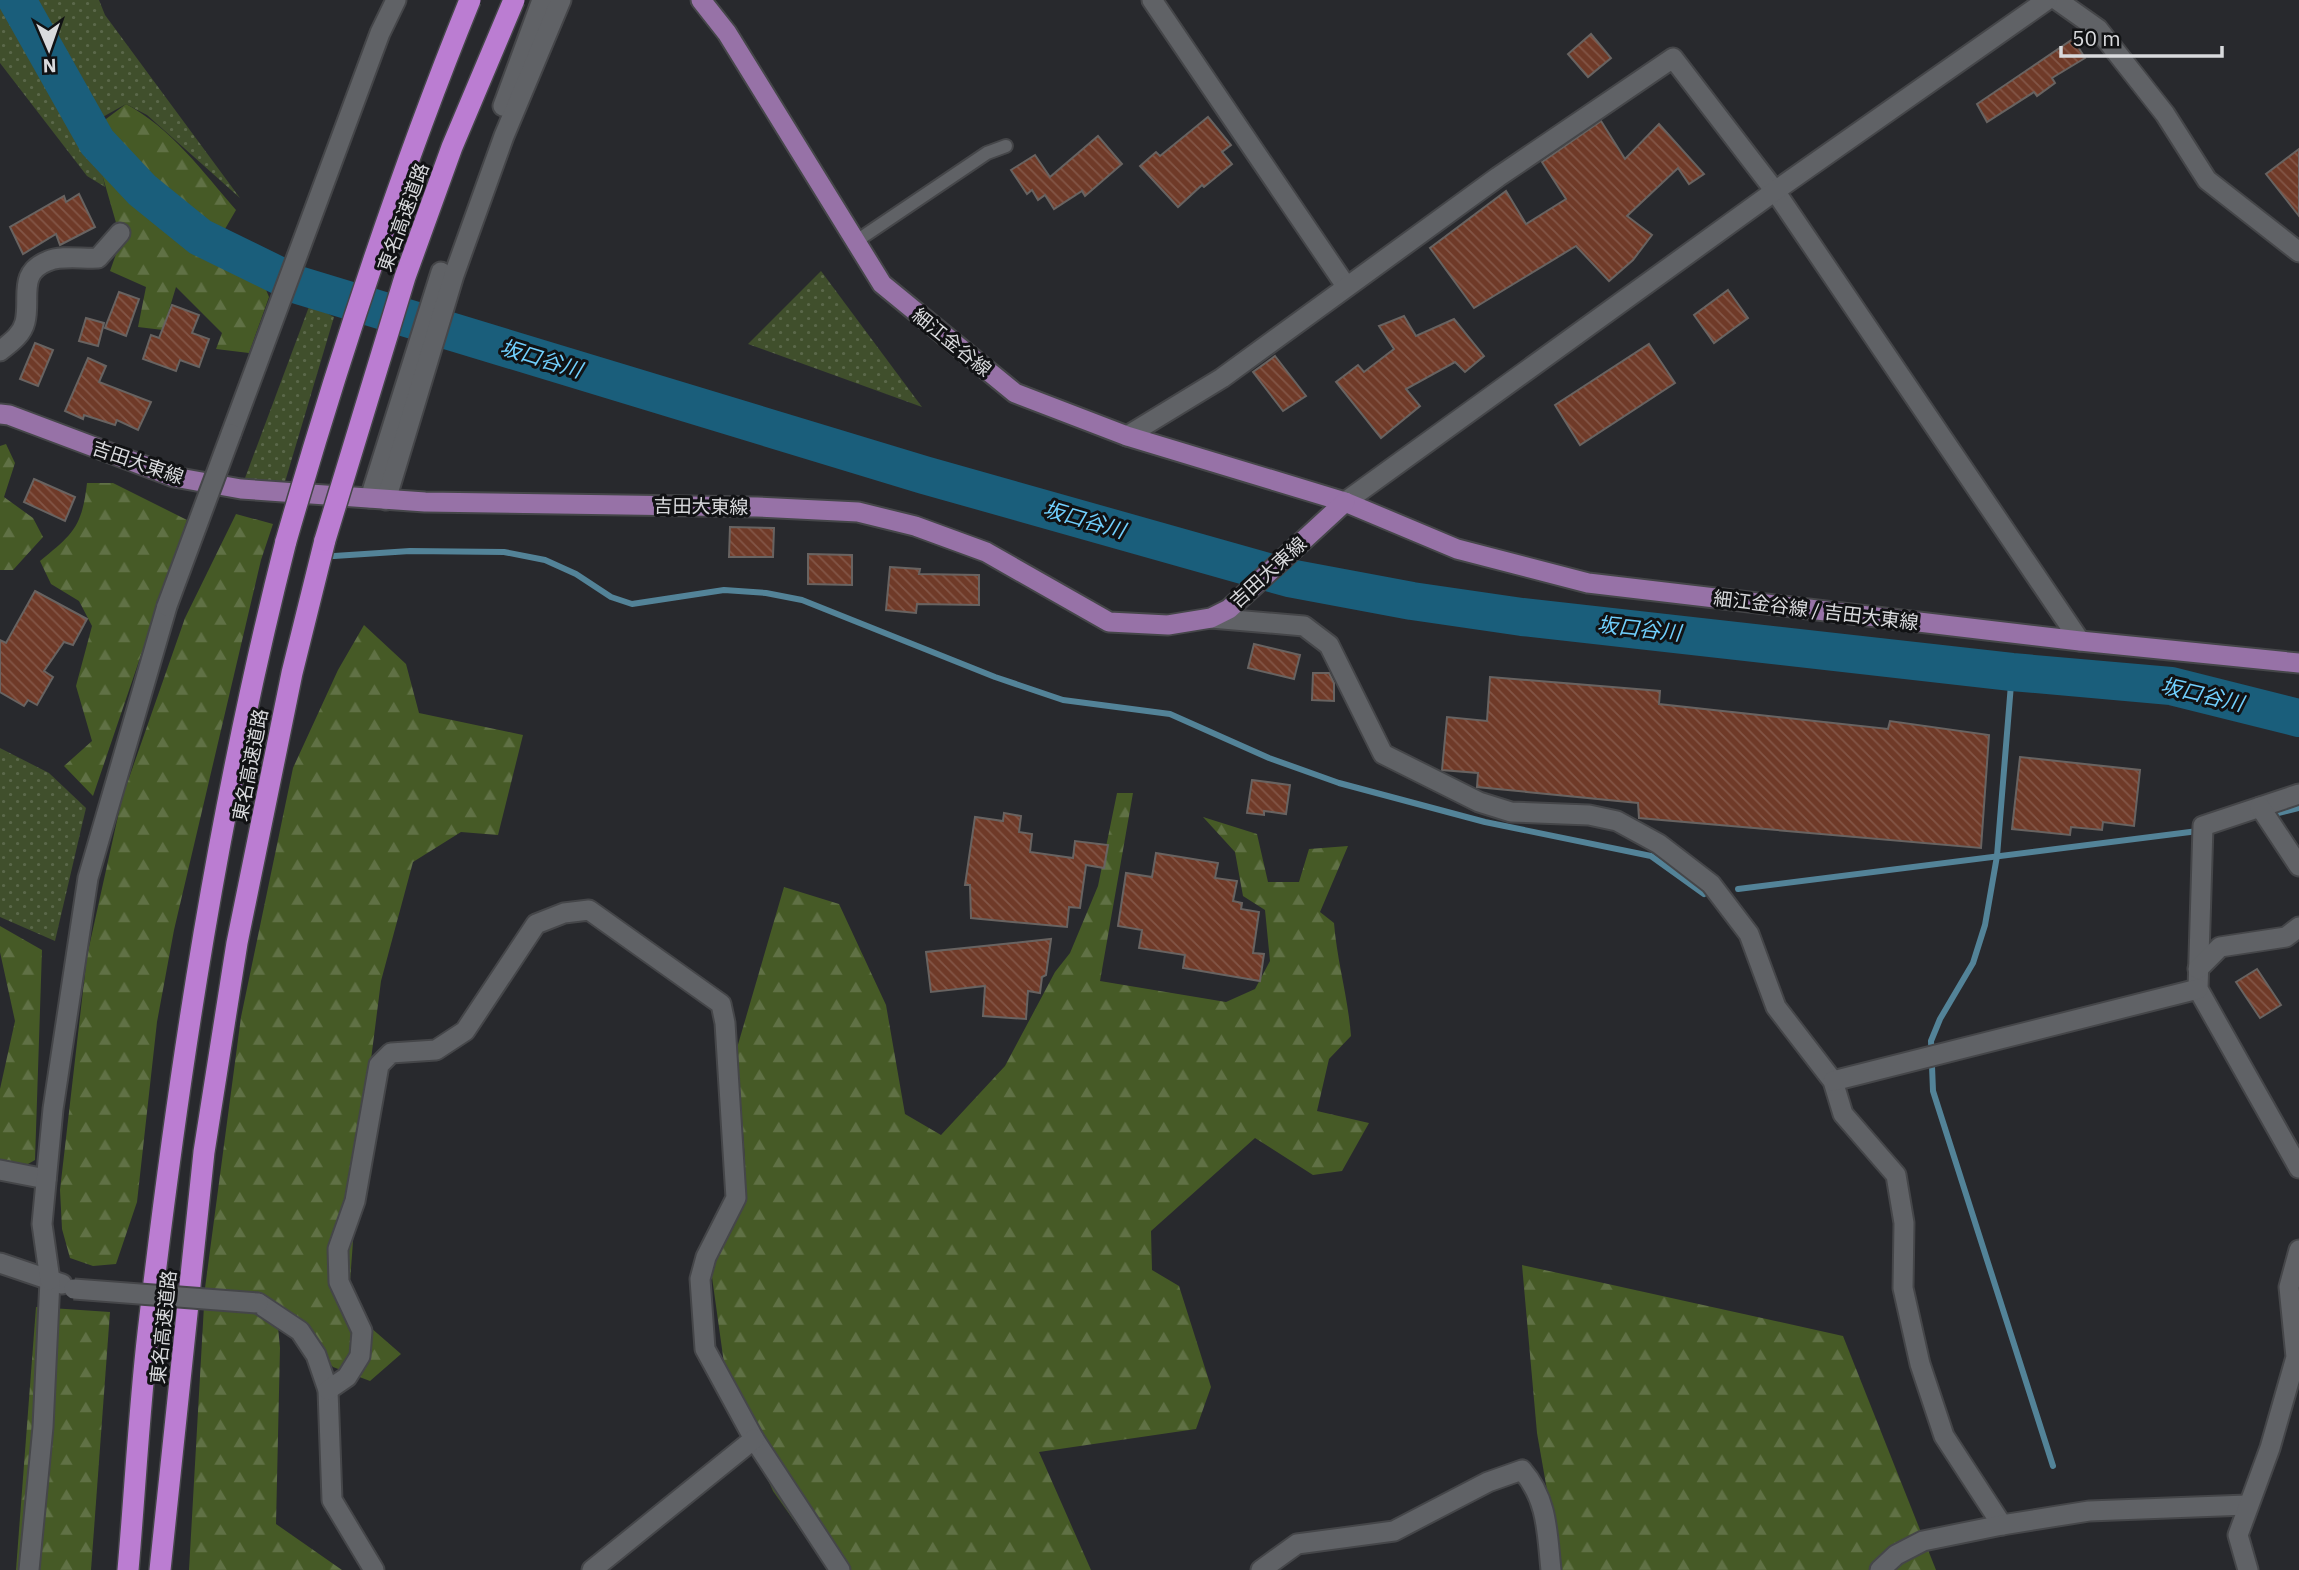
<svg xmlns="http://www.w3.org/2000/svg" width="2299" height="1570" font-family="'IBM Plex Sans','Noto Sans JP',sans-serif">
	<defs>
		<pattern id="grass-dots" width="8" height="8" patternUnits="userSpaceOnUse" patternTransform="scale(1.75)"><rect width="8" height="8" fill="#404f2c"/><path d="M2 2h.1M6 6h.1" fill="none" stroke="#5b684a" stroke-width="1.8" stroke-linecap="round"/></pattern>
		<pattern id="forest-firs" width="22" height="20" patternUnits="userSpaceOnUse" patternTransform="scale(1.75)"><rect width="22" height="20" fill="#465a26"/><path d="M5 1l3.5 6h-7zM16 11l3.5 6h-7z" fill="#607145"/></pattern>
		<pattern id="building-back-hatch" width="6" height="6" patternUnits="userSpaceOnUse" patternTransform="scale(1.75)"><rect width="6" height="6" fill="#6f3a28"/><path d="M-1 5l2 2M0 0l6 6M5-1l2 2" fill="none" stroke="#835647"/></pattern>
	</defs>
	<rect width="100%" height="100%" fill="#28292d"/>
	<g fill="url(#grass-dots)">
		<path d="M0 0H99L105 15 240 198 147 115 126 104 92 123 105 187 87 176 0 63Z"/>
		<path d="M821 271 922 407 748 344Z"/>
		<path d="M310 304 334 317 282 492 245 478Z"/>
		<path d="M0 748 49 773 86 808 55 941 0 917Z"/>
	</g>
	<g fill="url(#forest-firs)">
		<path d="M126 104C171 128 203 172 236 210L207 260 260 275 269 297 249 353 216 349 222 333 176 287 163 330 138 327 146 287 110 271 121 240 98 160 102 122Z"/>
		<path d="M6 444 15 463 4 497 33 518 43 537 13 570H0V446Z"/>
		<path d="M87 483H113L187 520 93 796 64 766 92 741 76 686 92 626 79 601 51 584 40 561C73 534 82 527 87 483Z"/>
		<path d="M236 514 273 524 261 560 174 930 157 1022 137 1202 116 1264 93 1266 70 1258 62 1229 60 1190 87 956 122 798 185 618Z"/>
		<path d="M364 625 406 664 419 713 523 735 498 835 461 832 413 862 381 981 360 1146 350 1282 370 1327 401 1354 370 1381 333 1367 305 1338 277 1316 280 1348 276 1524 342 1570H189L205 1288 241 1017 293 768 338 670Z"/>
		<path d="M1117 793H1133L1100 981 1226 1002 1255 989 1270 961 1265 910 1243 896 1235 852 1203 817 1257 834 1268 882H1299L1309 849 1348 846 1320 912 1334 923C1337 961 1348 997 1351 1036L1329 1059 1317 1111 1369 1123 1342 1171 1313 1175 1255 1138 1151 1231 1152 1270 1179 1286 1211 1387 1196 1429 1039 1452 1091 1570H845L816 1552 773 1491 728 1392 711 1270 745 1161 737 1048 784 887 839 904 886 1005 905 1114 941 1135 1005 1066 1055 972 1070 953 1098 886Z"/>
		<path d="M0 926 42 950 35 1160 21 1168 0 1165V1089L15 1021 0 952Z"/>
		<path d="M1522 1265 1843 1336 1936 1570H1561L1537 1433Z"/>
		<path d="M36 1307 110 1312 91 1570H16Z"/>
	</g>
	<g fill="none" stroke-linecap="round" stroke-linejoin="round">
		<g stroke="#538398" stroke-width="6">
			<path d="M334 556 410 551 504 552 545 560 576 574 611 597 632 604 724 590 766 593 802 600 995 677 1063 700 1170 714 1269 758 1339 783 1485 822 1651 856 1704 894"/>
			<path d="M2012 672 1997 856 1985 925 1973 963 1940 1019 1931 1041 1933 1091 2053 1466"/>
			<path d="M2270 815 2299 808"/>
			<path d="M1738 889 2198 831"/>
		</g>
		<path stroke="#1a5e7b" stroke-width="38" d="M17 0 97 142 142 190 200 237 298 285 924 475 1289 578 1412 601 1522 617 2012 672 2171 686 2299 718"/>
	</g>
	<g fill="url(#building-back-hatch)" stroke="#686361" stroke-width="2">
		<path d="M1591 34 1611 58 1588 77 1568 54Z"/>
		<path d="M2073 39 2085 58 2052 78 2055 83 2037 96 2034 92 1987 122 1977 104Z"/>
		<path d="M1208 117 1231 145 1222 152 1232 164 1204 187 1202 185 1178 207 1140 166 1156 152 1160 156Z"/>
		<path d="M1601 121 1625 159 1659 124 1704 174 1689 184 1678 168 1627 216 1652 235 1633 260 1609 281 1576 246 1474 308 1430 248 1506 191 1526 224 1566 199 1542 162Z"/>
		<path d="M1098 136 1122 164 1085 196 1082 191 1054 209 1045 195 1038 200 1032 190 1027 194 1011 170 1035 155 1050 177Z"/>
		<path d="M2299 149V216L2266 174Z"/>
		<path d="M79 194 95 227 60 245 56 234 23 254 10 227 64 196 66 202Z"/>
		<path d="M1728 290 1748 318 1714 343 1694 315Z"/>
		<path d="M119 292 139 299 126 336 105 328Z"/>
		<path d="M172 305 199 315 192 333 209 339 199 367 180 360 176 371 143 359 151 335 159 338Z"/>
		<path d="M1404 316 1416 336 1454 319 1484 356 1465 372 1455 362 1406 389 1420 406 1381 438 1336 382 1358 365 1364 372 1394 349 1379 326Z"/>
		<path d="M86 318 104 323 98 346 79 341Z"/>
		<path d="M35 343 53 350 38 386 20 379Z"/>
		<path d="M1649 344 1675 383 1580 445 1555 405Z"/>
		<path d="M1275 356 1306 396 1283 411 1253 372Z"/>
		<path d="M88 358 106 366 99 382 151 402 138 430 117 420 115 425 84 415 83 419 65 411Z"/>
		<path d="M34 479 75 497 65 521 24 502Z"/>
		<path d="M730 527 774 528 773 557H729Z"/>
		<path d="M808 554 852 555V585L808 584Z"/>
		<path d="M890 567 920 569 919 574 979 575V605L917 604 916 613 886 610Z"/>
		<path d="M35 591 87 619 73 645 64 642 44 671 53 677 37 705 28 700 24 706 0 692V640L6 643Z"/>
		<path d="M1254 644 1300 655 1294 679 1248 668Z"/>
		<path d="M1313 673H1329L1334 683V701L1312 700Z"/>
		<path d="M1490 677 1660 691 1659 704 1888 729 1890 721 1989 735 1981 848 1639 818 1638 803 1477 787 1478 773 1442 770 1447 717 1487 721Z"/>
		<path d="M2020 757 2140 770 2134 826 2103 822 2102 830 2071 827 2070 835 2012 829Z"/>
		<path d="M1252 780 1290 785 1286 814 1264 811V815L1247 813Z"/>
		<path d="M1004 813 1021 816 1019 832 1032 834 1030 852 1073 858 1075 841 1108 845 1104 868 1086 865 1080 908 1069 907 1067 927 971 918 970 885H965L975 817 1003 821Z"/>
		<path d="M1156 853 1218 863 1215 878 1237 881 1233 901 1242 903 1241 909 1259 912 1253 953 1264 954 1260 981 1183 968 1185 955 1139 948 1142 930 1118 926 1126 873 1152 877Z"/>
		<path d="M1051 939 1046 975 1042 977 1040 993 1028 991 1026 1019 983 1016 985 986 931 992 926 952Z"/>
		<path d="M2257 969 2281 1005 2260 1018 2236 982Z"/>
	</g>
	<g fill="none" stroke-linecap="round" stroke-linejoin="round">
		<g stroke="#454649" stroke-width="16">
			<path id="service" d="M855 242 987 153 1006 146"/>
		</g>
		<g stroke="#454649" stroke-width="23">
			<g id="minor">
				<path d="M1152 0 1346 286"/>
				<path d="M2057 0 2098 29 2165 114 2207 180 2299 252"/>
				<path d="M503 106 542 0"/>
				<path d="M0 351C10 343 22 335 25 322 31 298 17 273 48 261 61 255 83 259 98 258L120 233"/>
				<path d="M1127 436 1222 378 1498 177 1673 58 1775 191 2080 641"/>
				<path d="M370 498 441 272"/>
				<path d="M386 500 454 275 504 136 561 0"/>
				<path d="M1345 502 1775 191 2047 0"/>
				<path d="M1211 618 1304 626 1329 645 1383 754 1479 802 1511 812 1589 815 1617 821 1659 844 1711 884 1749 934 1776 1007 1833 1081 1843 1114 1896 1175 1904 1223 1903 1288 1920 1364 1944 1436 2002 1525"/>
				<path d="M2299 794 2203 826 2198 989 2299 1168"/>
				<path d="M2260 807 2299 866"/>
				<path d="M2198 969 2220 947 2286 937 2299 927"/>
				<path d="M1833 1081 2198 989"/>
				<path d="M0 1263 62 1284"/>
				<path d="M258 1303 300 1331 316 1355 328 1390 332 1500 374 1570"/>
				<path d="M328 1390 347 1377 360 1356 362 1331 339 1282 338 1249 355 1201 379 1065 391 1053 436 1050 465 1031 536 924 564 913 589 910 721 1004 725 1023 736 1198 706 1257 700 1279 705 1349 754 1439 840 1570"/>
				<path d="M29 1570 43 1427 50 1280"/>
				<path d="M592 1570 754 1439"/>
				<path d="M1261 1570 1297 1544 1394 1531 1488 1482 1522 1470C1548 1500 1547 1533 1551 1570"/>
				<path d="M1880 1570 1896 1555 1923 1541 2002 1525 2089 1511 2247 1505"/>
				<path d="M2248 1570 2238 1535 2270 1448 2296 1357 2289 1287 2299 1250"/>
			</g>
		</g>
		<g stroke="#454649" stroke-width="23">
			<g id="tertiary">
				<path d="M231 434 380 33 396 0"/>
				<path d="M0 1170 46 1179"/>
				<path d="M50 1280 42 1224 53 1109 88 878 167 606"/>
			</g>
		</g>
		<g stroke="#454649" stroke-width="23">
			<g id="primary">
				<path d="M701 0 727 33 882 284 1015 393 1127 436 1345 502 1457 549 1588 583 2080 641 2299 663"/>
				<path d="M0 414 9 415 174 477 241 489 425 502 757 507 858 512 915 526 986 552 1109 622 1168 625 1211 618 1229 609 1345 502"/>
			</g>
		</g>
		<g stroke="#454649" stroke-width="24">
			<g id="motorway">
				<path d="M128 1570C135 1491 139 1411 148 1333 179 1066 220 801 286 541"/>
				<path d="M160 1570 204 1152 237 943 292 673 325 540"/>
			</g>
		</g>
		<use href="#service" stroke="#606266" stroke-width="12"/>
		<use href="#minor" stroke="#606266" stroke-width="19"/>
		<use href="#tertiary" stroke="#606266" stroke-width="19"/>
		<use href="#primary" stroke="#9772a7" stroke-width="19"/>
		<use href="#motorway" stroke="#bb7dd2" stroke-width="21"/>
		<g stroke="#454649" stroke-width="23" stroke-linecap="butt">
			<path id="minor-bridge" d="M74 1289 258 1303"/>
		</g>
		<g stroke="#454649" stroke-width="23" stroke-linecap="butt">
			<path id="tertiary-bridge" d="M167 606 231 434"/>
		</g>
		<g stroke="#454649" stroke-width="24" stroke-linecap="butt">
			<g id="motorway-bridge">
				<path d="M325 540 405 277 452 147 514 0"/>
				<path d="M286 541C339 357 398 177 470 0"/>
			</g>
		</g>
		<use href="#minor-bridge" stroke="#606266" stroke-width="19"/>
		<use href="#tertiary-bridge" stroke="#606266" stroke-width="19"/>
		<use href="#motorway-bridge" stroke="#bb7dd2" stroke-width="21"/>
	</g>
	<g text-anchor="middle" stroke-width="6" stroke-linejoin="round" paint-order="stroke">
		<g font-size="19" fill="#d9dadd" stroke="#111214">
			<text transform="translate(403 217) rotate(-70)" y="7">東名高速道路</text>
			<text transform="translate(952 342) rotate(39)" y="7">細江金谷線</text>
			<text transform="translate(138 462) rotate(19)" y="7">吉田大東線</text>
			<text transform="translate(701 506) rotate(1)" y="7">吉田大東線</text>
			<text transform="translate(1268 572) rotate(-42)" y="7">吉田大東線</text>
			<text transform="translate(1816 610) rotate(7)" y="7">細江金谷線 / 吉田大東線</text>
			<text transform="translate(250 765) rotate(-79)" y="7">東名高速道路</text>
			<text transform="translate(163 1327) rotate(-84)" y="7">東名高速道路</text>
		</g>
		<g font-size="21" font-style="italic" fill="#71d0fe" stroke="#111214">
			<text transform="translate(541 359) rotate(17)" y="7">坂口谷川</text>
			<text transform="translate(1084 520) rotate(16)" y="7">坂口谷川</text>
			<text transform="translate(1639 629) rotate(6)" y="7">坂口谷川</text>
			<text transform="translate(2202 695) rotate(13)" y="7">坂口谷川</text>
		</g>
	</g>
	<g transform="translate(49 49) rotate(178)" stroke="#111214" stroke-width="5" paint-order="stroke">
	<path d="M0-5L12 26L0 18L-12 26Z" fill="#d9dadd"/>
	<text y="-10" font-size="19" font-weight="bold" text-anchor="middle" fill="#d9dadd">N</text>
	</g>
	<path d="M2061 46v10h161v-10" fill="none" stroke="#d9dadd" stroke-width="3.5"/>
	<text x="2072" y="46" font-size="21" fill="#d9dadd" stroke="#111214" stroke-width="5" paint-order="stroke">50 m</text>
</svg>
